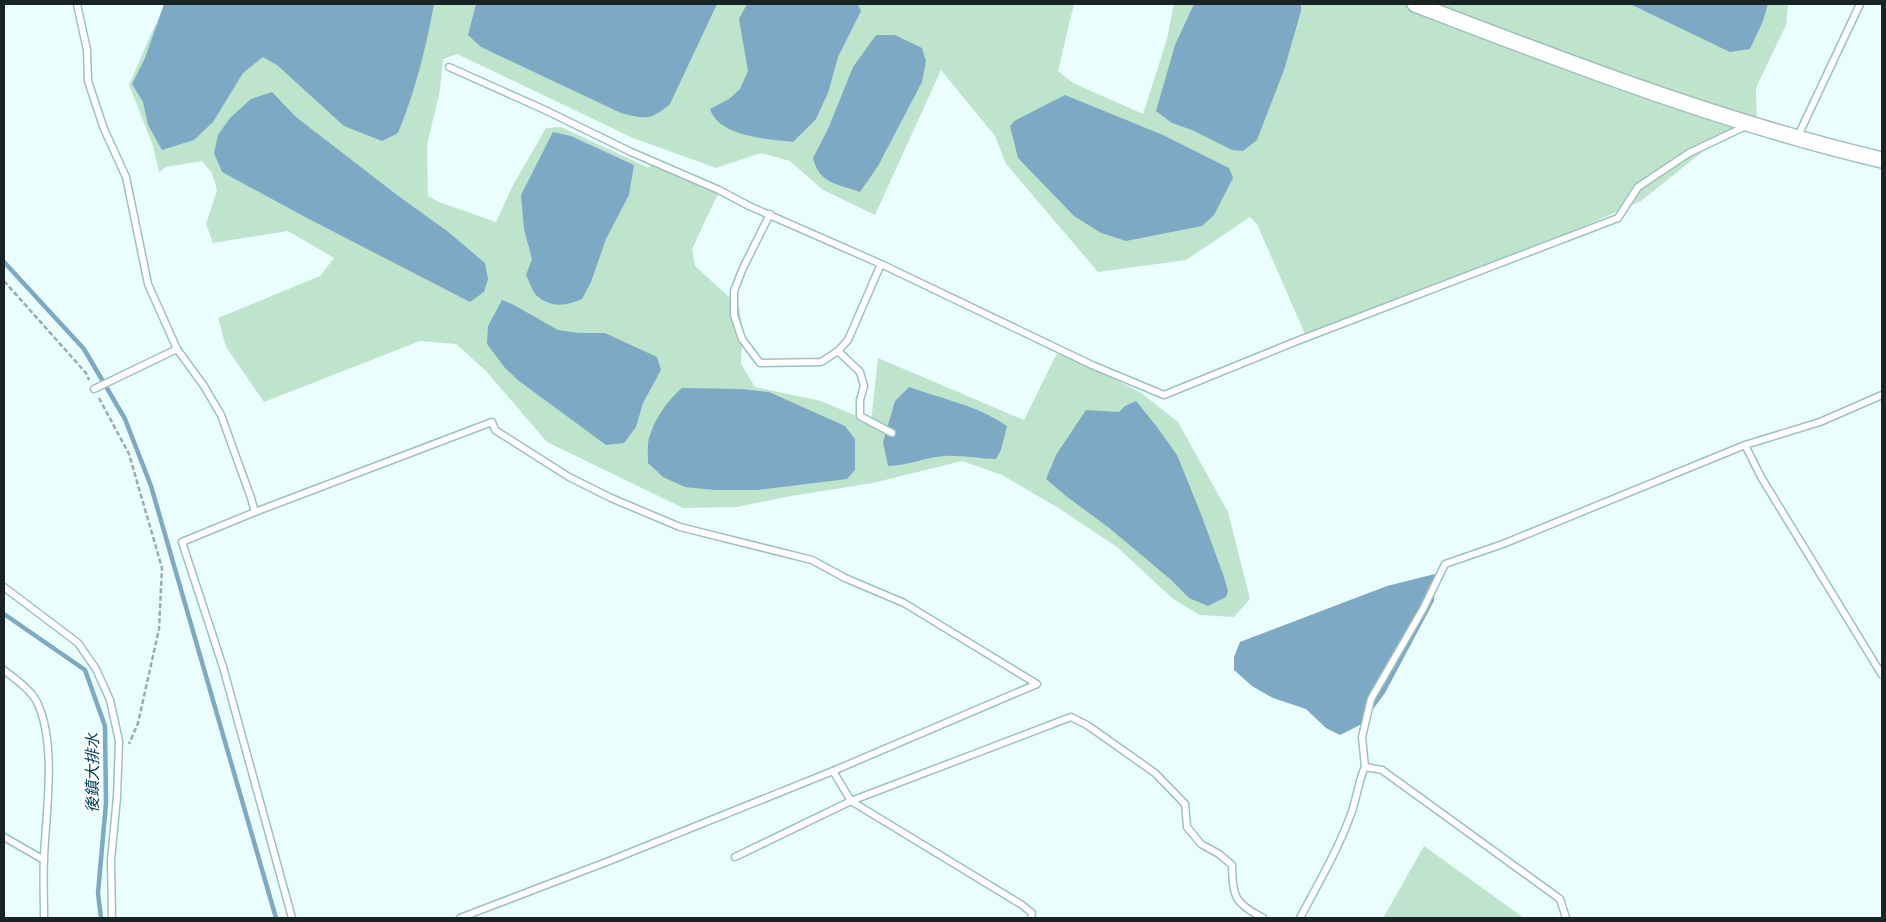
<svg xmlns="http://www.w3.org/2000/svg" width="1886" height="922" font-family="'Source Sans 3','Noto Sans TC',sans-serif">
	<rect width="100%" height="100%" fill="#eafefe"/>
	<g fill="#bee5cc">
		<path d="M167 4H1074L1058 71 1073 83 1143 114 1167 39 1174 4H1788L1786 25 1756 88 1757 131 1726 133 1641 201 1508 260 1308 341 1257 224 1250 217 1186 260 1098 272 1006 164 995 136 941 70 875 215 823 190 790 161 761 153 716 168 633 138 457 54 443 59 440 90 427 145 428 196 439 202 496 222 513 185 546 128 561 127 649 168 657 158 722 190 715 200 692 249 695 266 739 306 743 331 741 364 755 387 821 401 871 422 878 358 1024 420 1058 351 1140 392 1178 422 1228 512 1250 599 1234 617 1200 615 1173 599 1117 547 1060 509 1002 475 962 461 873 483 791 496 737 507 683 508 547 442 485 370 456 344 420 341 264 402 226 347 218 318 320 276 334 258 288 231 213 243 206 224 217 190 212 173 202 161 166 167 159 172 153 146 129 85 151 34Z"/>
		<path d="M1424 846 1524 918H1383Z"/>
	</g>
	<g fill="#7ea9c4">
		<path d="M164 4H434C426 48 415 92 398 133L382 141 344 126 277 65 263 57 243 73 213 122 194 140 162 150 148 125 143 102 132 84 145 58Z"/>
		<path d="M476 4H717L670 104C651 121 644 119 621 113L481 47 468 35Z"/>
		<path d="M747 4H854L858 5 861 11 838 57 828 93 816 119 793 142C768 139 719 137 710 109L729 99 740 89 748 71 739 19Z"/>
		<path d="M1194 4H1301V11L1284 70 1257 140 1243 151 1232 150 1192 130 1172 123 1156 111 1175 45Z"/>
		<path d="M1630 4H1768L1763 21 1750 49 1730 52Z"/>
		<path d="M876 35H895L922 48 926 61 922 82 878 166 860 192C838 184 819 184 813 158L828 129 853 67Z"/>
		<path d="M272 92 296 117 397 195 447 231 485 263 488 279 484 292 470 302 307 218 222 172 214 153 218 135 230 118 251 99Z"/>
		<path d="M1065 95 1163 135 1229 168 1233 178 1214 215 1202 226 1126 241 1101 233 1074 216 1018 158 1010 126 1014 121Z"/>
		<path d="M553 132 571 136 634 165 629 195 606 239 591 282 582 299C567 306 551 308 537 296 532 291 529 281 526 275L532 259 524 229 521 195Z"/>
		<path d="M502 300 514 305 558 330 579 333H605L657 357 661 370 643 403 636 427 624 443 606 445 519 381 505 368 487 344 488 326Z"/>
		<path d="M909 387C945 400 974 404 1007 426L1001 450 996 459C979 459 962 455 945 456 925 457 908 466 888 466L883 442 895 401Z"/>
		<path d="M682 388 741 389 769 392 845 426 855 439V470L847 479 757 490H714L685 487 663 477 648 463C648 455 647 446 649 438 655 418 667 401 682 388Z"/>
		<path d="M1136 401 1157 427 1177 455 1201 514 1224 577 1228 591 1226 597 1208 606 1189 598 1170 579 1108 527 1066 496 1046 479 1056 455 1086 410 1119 412 1125 406Z"/>
		<path d="M1435 574 1434 601 1385 693 1362 724 1340 735 1326 728 1306 709 1273 698 1252 686 1234 670V657L1240 642 1387 586Z"/>
	</g>
	<g fill="none" stroke-linecap="round" stroke-linejoin="round">
		<g stroke="#7ea9c4" stroke-width="4.5">
			<path d="M4 262 84 349 125 419 151 486 276 918"/>
			<path d="M4 614 85 670 105 726 106 803 98 893 101 918"/>
		</g>
		<g stroke="#a0c0c0" stroke-width="9">
			<g id="service">
				<path d="M77 4 87 50 88 81 104 129 126 177 148 284 177 349 204 386 221 415 251 498 255 512"/>
				<path d="M449 67 545 110 631 152 719 190 749 206 881 264 1092 365 1164 395 1297 341 1618 218 1638 187 1689 153 1746 126"/>
				<path d="M1797 138 1860 4"/>
				<path d="M770 214 743 268 734 291V315L742 339 760 363 821 362 838 351 848 340 881 264"/>
				<path d="M838 351 860 372 864 386 860 400V416L892 433"/>
				<path d="M94 389 177 349"/>
				<path d="M1745 445 1761 477 1882 675"/>
				<path d="M4 587 78 643 96 669 110 700 119 741 117 797 111 860 112 918"/>
				<path d="M4 670C15 679 30 689 37 702 57 744 46 811 44 857 43 877 44 898 44 918"/>
				<path d="M1365 767 1362 737 1371 699 1423 609 1445 564 1503 544 1745 445 1820 422 1882 395"/>
				<path d="M4 837 44 860"/>
				<path d="M292 918 223 667 182 542 255 512 492 422 495 430 569 477 611 498 680 527 812 560 845 578 904 603 1037 684 833 771"/>
				<path d="M460 918 609 861 833 771 851 801 735 857"/>
				<path d="M1031 918 1032 913 1022 905 851 801 1071 717 1087 725 1155 773 1185 804 1187 827 1201 844 1219 854 1232 865C1233 898 1234 902 1263 918"/>
				<path d="M1300 918C1318 884 1338 850 1351 814 1357 798 1358 782 1365 767L1382 770 1560 899 1566 918"/>
			</g>
		</g>
		<g stroke="#a0c0c0" stroke-width="18">
			<path id="tertiary" d="M1415 4C1569 63 1721 122 1882 160"/>
		</g>
		<g stroke="#9bacac" stroke-width="2.5" stroke-dasharray="5 2.5" stroke-linecap="butt">
			<path d="M4 281 86 373 89 380"/>
			<path d="M99 398 129 454 162 568 159 629 138 723 129 744"/>
		</g>
		<use href="#service" stroke="#fff" stroke-width="6"/>
		<use href="#tertiary" stroke="#fff" stroke-width="15"/>
	</g>
	<g text-anchor="middle" stroke-width="5" stroke-linejoin="round" paint-order="stroke">
		<g font-size="16" font-style="italic" fill="#003b57" stroke="#fff">
			<text transform="translate(92 773) rotate(-90)" y="6">後鎮大排水</text>
		</g>
	</g>
	<rect width="1886" height="922" fill="none" stroke="#182424" stroke-width="10"/>
</svg>
